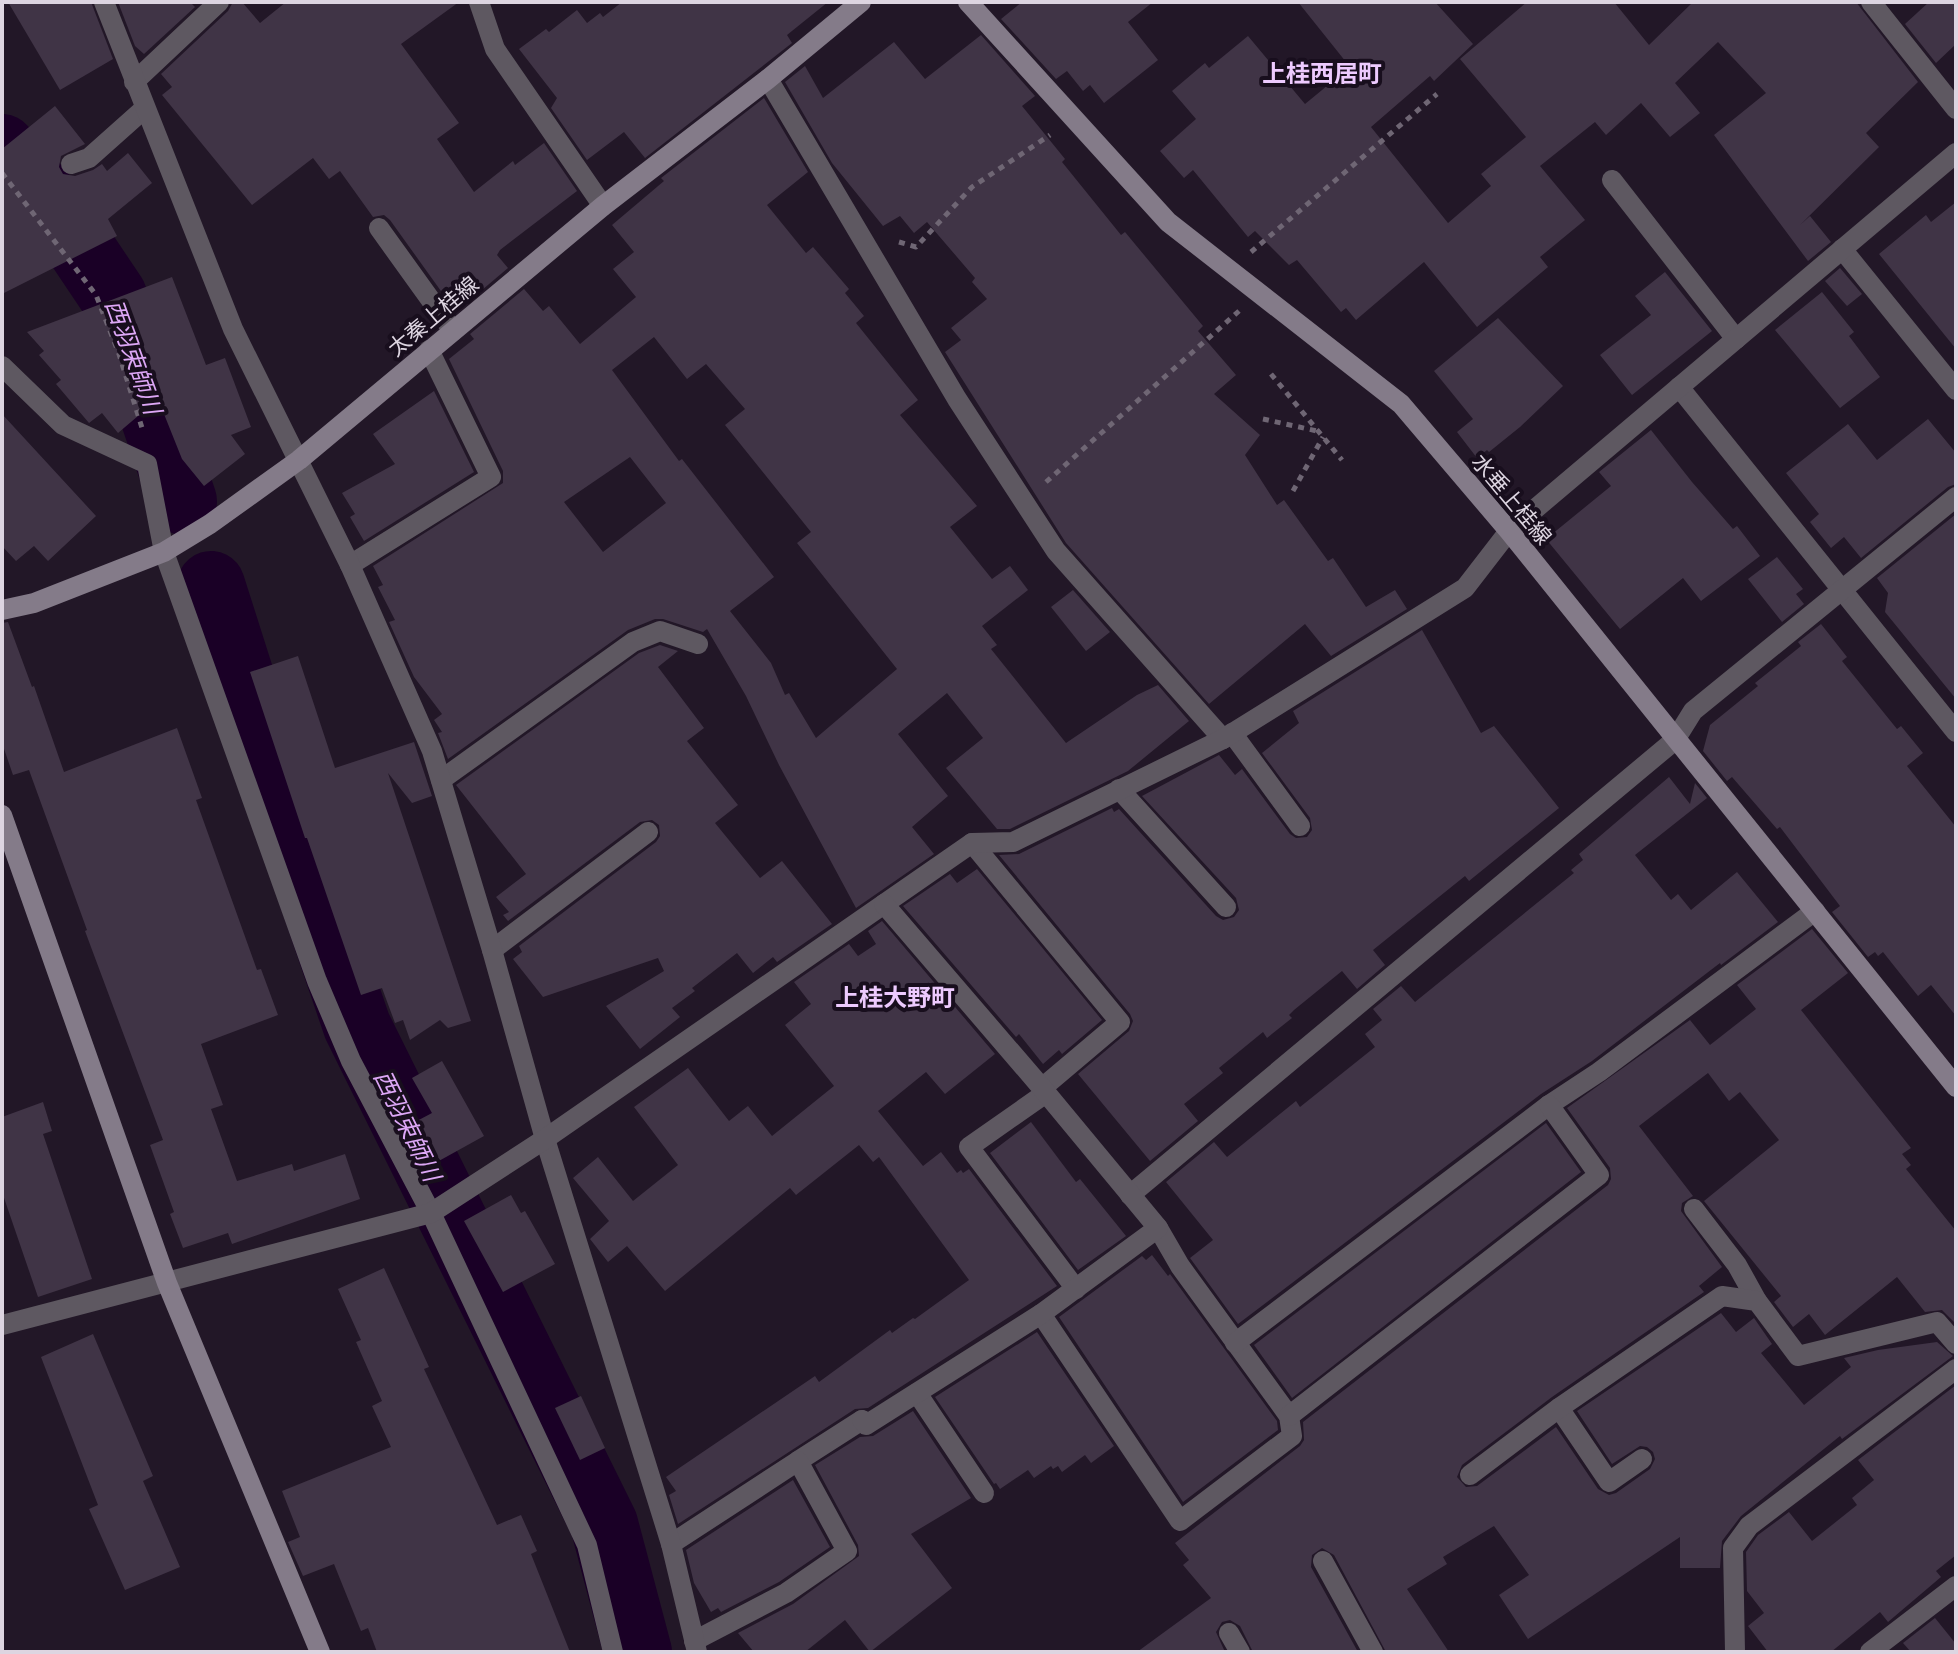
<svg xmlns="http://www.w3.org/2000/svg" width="1958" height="1654" font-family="'DM Sans','Noto Sans JP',sans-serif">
	<rect width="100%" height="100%" fill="#221727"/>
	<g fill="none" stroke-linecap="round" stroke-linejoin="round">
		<g stroke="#1a0026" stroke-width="68">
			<path d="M2 148 58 214 113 296 183 501"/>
			<path d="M211 585 273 780 357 1026 604 1524 638 1652"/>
		</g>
	</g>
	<g fill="#403446" fill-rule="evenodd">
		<path d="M8 2H91L113 59 60 90Z"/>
		<path d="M118 2H190L195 7 144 54 135 46Z"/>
		<path d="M233 2H242L260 23 286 2H459L401 44 459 123 437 139 474 192 513 161 515 165 544 143 577 191 500 250 497 255 508 268 456 312 390 220 384 215 373 217 340 171 329 179 313 158 252 205 162 95 172 87 161 74 228 11Z"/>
		<path d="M622 2H828L787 35 792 43 645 158 624 132 587 160 551 108 557 98 519 49 546 29 549 32 577 10 587 23 600 13 603 17Z"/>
		<path d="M1022 2H1153L1128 22 1158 60 1104 103 1090 85 1083 91 1067 71 1056 79 1001 19Z"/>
		<path d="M1298 2H1435L1473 44 1434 81 1430 76 1371 127 1448 223 1491 186 1481 174 1526 137 1460 59 1527 2H1614L1649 45 1693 2H1856L1918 82 1866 133 1879 147 1800 225 1810 216 1831 242 1808 261 1714 135 1766 93 1718 42 1675 83 1700 113 1670 137 1641 103 1606 135 1595 122 1540 166 1585 220 1540 257 1548 267 1477 327 1424 262 1356 320 1346 308 1341 312 1297 260 1289 265 1255 231 1248 237 1193 170 1184 178 1160 151 1196 119 1172 91 1205 63 1209 68 1248 36 1305 104 1350 67Z"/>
		<path d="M1929 2H1956V44L1936 63 1905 24Z"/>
		<path d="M981 35 1035 96 1022 106 1065 159 1062 162 1121 235 1125 232 1203 326 1198 331 1236 375 1214 394 1260 435 1245 455 1277 505 1284 500 1328 561 1333 558 1366 607 1395 590 1407 609 1331 656 1305 624 1209 704 1066 543 945 352 961 340 951 328 987 299 972 282 975 278 927 222 914 233 900 216 883 226 832 163 785 82 805 66 823 98 894 42 925 79Z"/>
		<path d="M764 98 808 172 767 205 806 253 813 247 849 289 845 293 864 316 856 323 918 400 900 415 977 506 950 527 992 579 1010 566 1028 590 982 626 997 645 991 649 1066 743 1137 695 1158 685 1189 721 1128 771 1010 829H997L946 768 983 738 947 693 898 734 948 796 912 827 934 854 856 908 779 765 746 696 707 629 703 632 663 619H655L628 630 448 759 438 733 442 732 434 720 442 714 414 677 389 622 395 620 378 587 383 585 373 566 503 483V471L449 359 474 339 470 334 524 289 543 311 549 306 580 344 636 297 613 269 634 252 612 225 664 181 661 178ZM654 337 687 379 706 364 745 409 725 425 811 532 797 543 897 669 816 738 789 693 785 695 771 663 730 611 774 577 682 459 679 461 612 370ZM630 457 666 503 603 552 564 502Z"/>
		<path d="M55 106 85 144 61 156 59 167 63 174 75 176 93 170 102 164 107 171 128 153 152 183 108 219 117 236 2 294V149Z"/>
		<path d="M1956 202V349L1879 254 1926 215 1931 222Z"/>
		<path d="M1840 268 1862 294 1847 306 1825 281Z"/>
		<path d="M1665 272 1712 331 1632 395 1600 355 1651 315 1635 296Z"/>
		<path d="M172 277 206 365 225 358 251 427 231 435 245 454 204 486 182 459 158 399 118 433 102 413 89 423 56 384 61 380 39 355 44 351 27 332Z"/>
		<path d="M1822 292 1854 332 1849 336 1880 377 1840 408 1775 330Z"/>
		<path d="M1498 318 1563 386 1520 427 1489 452 1487 450 1477 458 1457 432 1473 419 1434 371Z"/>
		<path d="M434 391 474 472 364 541 350 517 355 514 342 493 395 464 373 434Z"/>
		<path d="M2 414 96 516 48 561 34 546 16 561 2 546Z"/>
		<path d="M1928 419 1956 453V484L1948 487 1861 558 1844 537 1831 548 1810 522 1819 514 1786 473 1848 424 1877 460Z"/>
		<path d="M1651 430 1692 482 1733 529 1737 526 1760 556 1701 601 1683 578 1620 629 1546 539 1611 486 1599 472Z"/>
		<path d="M1956 514V699L1885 612 1888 593 1877 578Z"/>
		<path d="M1777 557 1803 589 1796 594 1804 604 1782 622 1748 579Z"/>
		<path d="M1073 590 1110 632 1086 651 1051 607Z"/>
		<path d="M8 622 32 687 34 686 64 772 177 728 202 798 196 800 257 970 261 969 278 1015 201 1044 223 1105 211 1109 237 1181 292 1164 294 1171 345 1154 360 1199 232 1244 228 1233 183 1248 170 1214 174 1212 150 1145 163 1140 85 931 87 930 29 770 13 775 2 743V623Z"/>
		<path d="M1821 624 1847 657 1842 661 1897 729 1901 726 1923 753 1907 766 1956 827V1016L1931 985 1918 996 1883 952 1878 956 1875 952 1868 957 1832 912 1840 906 1780 827 1777 829 1732 777 1727 781 1703 751 1710 725 1758 686 1755 683 1801 646 1798 642Z"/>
		<path d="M1422 630 1481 733 1494 726 1559 808 1469 881 1465 876 1373 950 1385 965 1357 989 1342 971 1294 1010 1289 1015 1292 1018 1267 1038 1263 1032 1219 1068 1223 1073 1184 1104 1198 1121 1150 1161 1078 1074 1129 1031 1133 1021 1130 1014 999 855 1019 854 1112 808 1114 812 1119 809 1216 916 1223 920 1234 917 1239 910 1236 898 1142 796 1219 755 1235 775 1242 769 1290 834 1296 838 1307 837 1312 830 1310 818 1262 753 1299 723 1293 711Z"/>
		<path d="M660 645 678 651 658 667 704 728 687 741 738 805 715 823 760 878 782 861 832 924 777 962 773 957 753 973 737 953 692 988 695 991 672 1008 680 1017 640 1049 606 1006 664 971 658 958 543 997 513 959 522 952 519 946 656 842 660 836 659 825 652 820 640 822 508 921 503 915 509 912 496 897 526 874 456 785 639 653Z"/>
		<path d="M298 656 335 768 414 742 432 796 412 803 388 773 471 1021 448 1028 440 1020 410 1040 403 1020 395 1023 382 988 361 995 307 838H305L250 672Z"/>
		<path d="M1669 777 1690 804 1695 783 1707 798 1635 855 1671 900 1678 894 1691 910 1737 872 1778 922 1721 965 1720 963 1592 1061 1541 1094 1238 1324 1190 1258 1213 1240 1166 1182 1214 1142 1227 1157 1296 1101 1300 1107 1375 1047 1365 1034 1382 1020 1373 1009 1401 986 1415 1002 1574 873 1571 870 1583 860 1579 854Z"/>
		<path d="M977 869 1102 1020 1062 1054 1059 1050 1043 1064 1019 1034 1016 1037 903 906 950 874 957 883Z"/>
		<path d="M882 921 995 1054 945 1094 926 1072 878 1111 923 1166 941 1152 957 1173 961 1170 963 1173 969 1169 1057 1286 868 1408 855 1409 678 1524 669 1495 676 1491 666 1477 815 1376 819 1382 890 1330 892 1333 913 1318 915 1319 969 1280 879 1157 873 1162 859 1145 796 1195 790 1188 665 1291 627 1246 608 1262 590 1239 609 1221 573 1178 598 1157 633 1201 678 1165 634 1107 688 1068 729 1121 748 1106 772 1136 834 1086 785 1025 811 1004 794 982 849 944 858 956 876 944 868 931Z"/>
		<path d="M1812 929 1848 973 1801 1010 1911 1148 1902 1154 1911 1165 1906 1169 1956 1231V1324L1942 1310 1925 1312 1897 1277 1825 1335 1809 1314 1793 1327 1774 1302 1781 1296 1704 1201 1779 1140 1740 1092 1729 1101 1708 1073 1639 1126 1693 1196 1682 1203 1681 1211 1722 1267 1699 1286 1704 1292 1552 1397 1462 1465 1457 1477 1466 1487 1477 1486 1556 1427 1598 1489 1609 1495 1616 1493 1650 1469 1655 1459 1653 1452 1647 1447 1640 1446 1612 1464 1577 1411 1721 1313 1736 1332 1754 1318 1772 1344 1761 1353 1804 1405 1851 1367 1844 1358 1878 1350 1937 1342 1953 1356 1842 1439 1840 1436 1741 1516 1722 1541 1720 1568H1680V1537L1528 1639 1499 1595 1529 1575 1494 1526 1443 1557 1447 1564 1407 1589 1449 1652H1386L1334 1555 1322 1548 1312 1555 1311 1567 1358 1652H1253L1240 1626 1230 1620 1222 1622 1216 1632 1225 1652H1137L1211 1598 1183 1565 1189 1560 1175 1543 1300 1446 1304 1440 1303 1422 1608 1185 1611 1179 1610 1168 1567 1108 1690 1020 1710 1045 1756 1009 1737 985Z"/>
		<path d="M442 1061 484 1136 437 1162 415 1122 432 1113 412 1078Z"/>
		<path d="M43 1102 52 1131 43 1134 92 1279 38 1297 2 1192V1117Z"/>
		<path d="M1031 1122 1076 1182 1080 1179 1126 1236 1078 1270 990 1153Z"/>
		<path d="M1546 1123 1581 1172 1292 1398 1254 1345Z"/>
		<path d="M511 1195 521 1213 525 1211 555 1264 503 1292 464 1221Z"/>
		<path d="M1152 1255 1168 1276 1170 1274 1277 1421 1278 1430 1183 1502 1059 1317 1142 1256 1146 1260Z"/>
		<path d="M384 1268 429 1367 424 1369 497 1525 521 1515 537 1551 531 1554 570 1652H377L368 1628 361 1631 334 1564 303 1576 288 1542 300 1537 282 1491 391 1447 372 1406 382 1401 356 1342 361 1340 338 1289Z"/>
		<path d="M1037 1332 1114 1446 1091 1463 1085 1455 1062 1472 1058 1466 1053 1469 1051 1466 1034 1478 1028 1470 1000 1489 996 1483 994 1484 935 1397Z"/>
		<path d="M93 1334 153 1476 143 1481 180 1567 125 1590 89 1509 98 1505 41 1357Z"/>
		<path d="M1956 1385V1555L1936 1571 1941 1577 1888 1622 1880 1612 1831 1652H1768L1748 1626 1764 1613 1747 1591 1746 1552 1758 1535 1789 1512 1812 1541 1857 1505 1852 1498 1874 1480 1858 1460Z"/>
		<path d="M581 1396 605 1448 580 1460 555 1408Z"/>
		<path d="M913 1411 971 1498 911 1534 952 1588 870 1652 845 1620 805 1652H754L738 1633 793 1604 859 1556 858 1545 815 1465 860 1437 873 1436Z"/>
		<path d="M793 1480 830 1547 779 1582 721 1612 718 1608 711 1612 694 1583 686 1550Z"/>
		<path d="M1935 1618 1956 1644V1652H1911L1903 1643Z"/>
	</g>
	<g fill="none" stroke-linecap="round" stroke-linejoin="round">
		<g stroke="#6f6674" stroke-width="5" stroke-dasharray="6 6" stroke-linecap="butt">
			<path d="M2 173 96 295 119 354 143 431"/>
			<path d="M899 242 916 247 972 187 1050 135"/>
			<path d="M1251 252 1437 94"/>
			<path d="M1271 374 1342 460"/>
			<path d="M1263 419 1317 431"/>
			<path d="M1046 482 1239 311"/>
			<path d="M1293 491 1323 437"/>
		</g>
		<g stroke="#5e5861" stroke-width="20">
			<path d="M479 2 495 49 603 206"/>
			<path d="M1871 2 1956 109"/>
			<path d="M134 82 219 2"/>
			<path d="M71 164 89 158 144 109"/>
			<path d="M1612 180 1736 339"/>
			<path d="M379 228 453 331"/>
			<path d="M350 565 491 477 429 350"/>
			<path d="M1232 733 1300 826"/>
			<path d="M441 780 633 642 660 631 698 644"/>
			<path d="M1119 789 1226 907"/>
			<path d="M972 843 1120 1022 1042 1088"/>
			<path d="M492 950 648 832"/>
			<path d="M1694 1209 1737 1265 1757 1301"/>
			<path d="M1041 1314 1180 1521 1292 1436 1289 1416 1180 1266 1158 1228"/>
			<path d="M1235 1343 1549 1105 1599 1072 1815 911"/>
			<path d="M917 1393 984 1493"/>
			<path d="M1559 1408 1609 1482 1642 1459"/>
			<path d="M1289 1416 1599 1175 1549 1105"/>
			<path d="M798 1461 862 1420"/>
			<path d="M671 1544 798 1461 847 1551 786 1593 694 1641"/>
			<path d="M1229 1633 1240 1652"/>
			<path d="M1870 1652 1956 1586"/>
		</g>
		<g stroke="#5e5861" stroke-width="20">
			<path d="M104 2 233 329 350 565 432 751 492 950 545 1139 671 1544 697 1652"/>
			<path d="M768 79 957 399 1056 551 1223 739"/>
			<path d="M1842 249 1956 390"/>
			<path d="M2 366 63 425 147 464 164 552 317 981 351 1061 431 1213 587 1545 613 1652"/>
			<path d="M1679 387 1956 732"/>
			<path d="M1046 1093 969 1147 1076 1289"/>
			<path d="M1130 1195 1675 740 1693 711 1956 497"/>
			<path d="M2 1325 431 1213 545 1139 972 843 1013 842 1223 739 1465 588 1509 531 1956 153"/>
			<path d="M862 1420 866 1425 1041 1314 1158 1228 1042 1088 884 904"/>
			<path d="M1470 1475 1559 1408 1722 1296 1757 1301 1798 1356 1937 1322 1956 1344"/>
			<path d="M1323 1561 1373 1652"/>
			<path d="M1735 1652 1733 1548 1749 1526 1956 1369"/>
		</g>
		<g stroke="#847b89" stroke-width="20">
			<path d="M968 2 1168 222 1401 404 1509 531 1956 1087"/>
			<path d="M2 610 34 603 164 552 210 524 299 460 603 206 768 79 861 2"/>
			<path d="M2 815 167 1283 320 1652"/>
		</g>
	</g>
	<g text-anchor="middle" stroke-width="8" stroke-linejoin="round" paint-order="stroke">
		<g font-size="22" fill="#ddd5e1" stroke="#180e1d">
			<text transform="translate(433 316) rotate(-40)" y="8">太秦上桂線</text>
			<text transform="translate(1512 499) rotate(50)" y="8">水垂上桂線</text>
		</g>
		<g font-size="24" font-weight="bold" fill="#edcafe" stroke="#180e1d">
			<text x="1322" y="82">上桂西居町</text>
			<text x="895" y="1006">上桂大野町</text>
		</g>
		<g font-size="24" font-style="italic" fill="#dda7f6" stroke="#180e1d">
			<text transform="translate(133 357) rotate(70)" y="8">西羽束師川</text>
			<text transform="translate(407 1126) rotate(64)" y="8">西羽束師川</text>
		</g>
	</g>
	<rect width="1958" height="1654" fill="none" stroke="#ddd5e1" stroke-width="8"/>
</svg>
